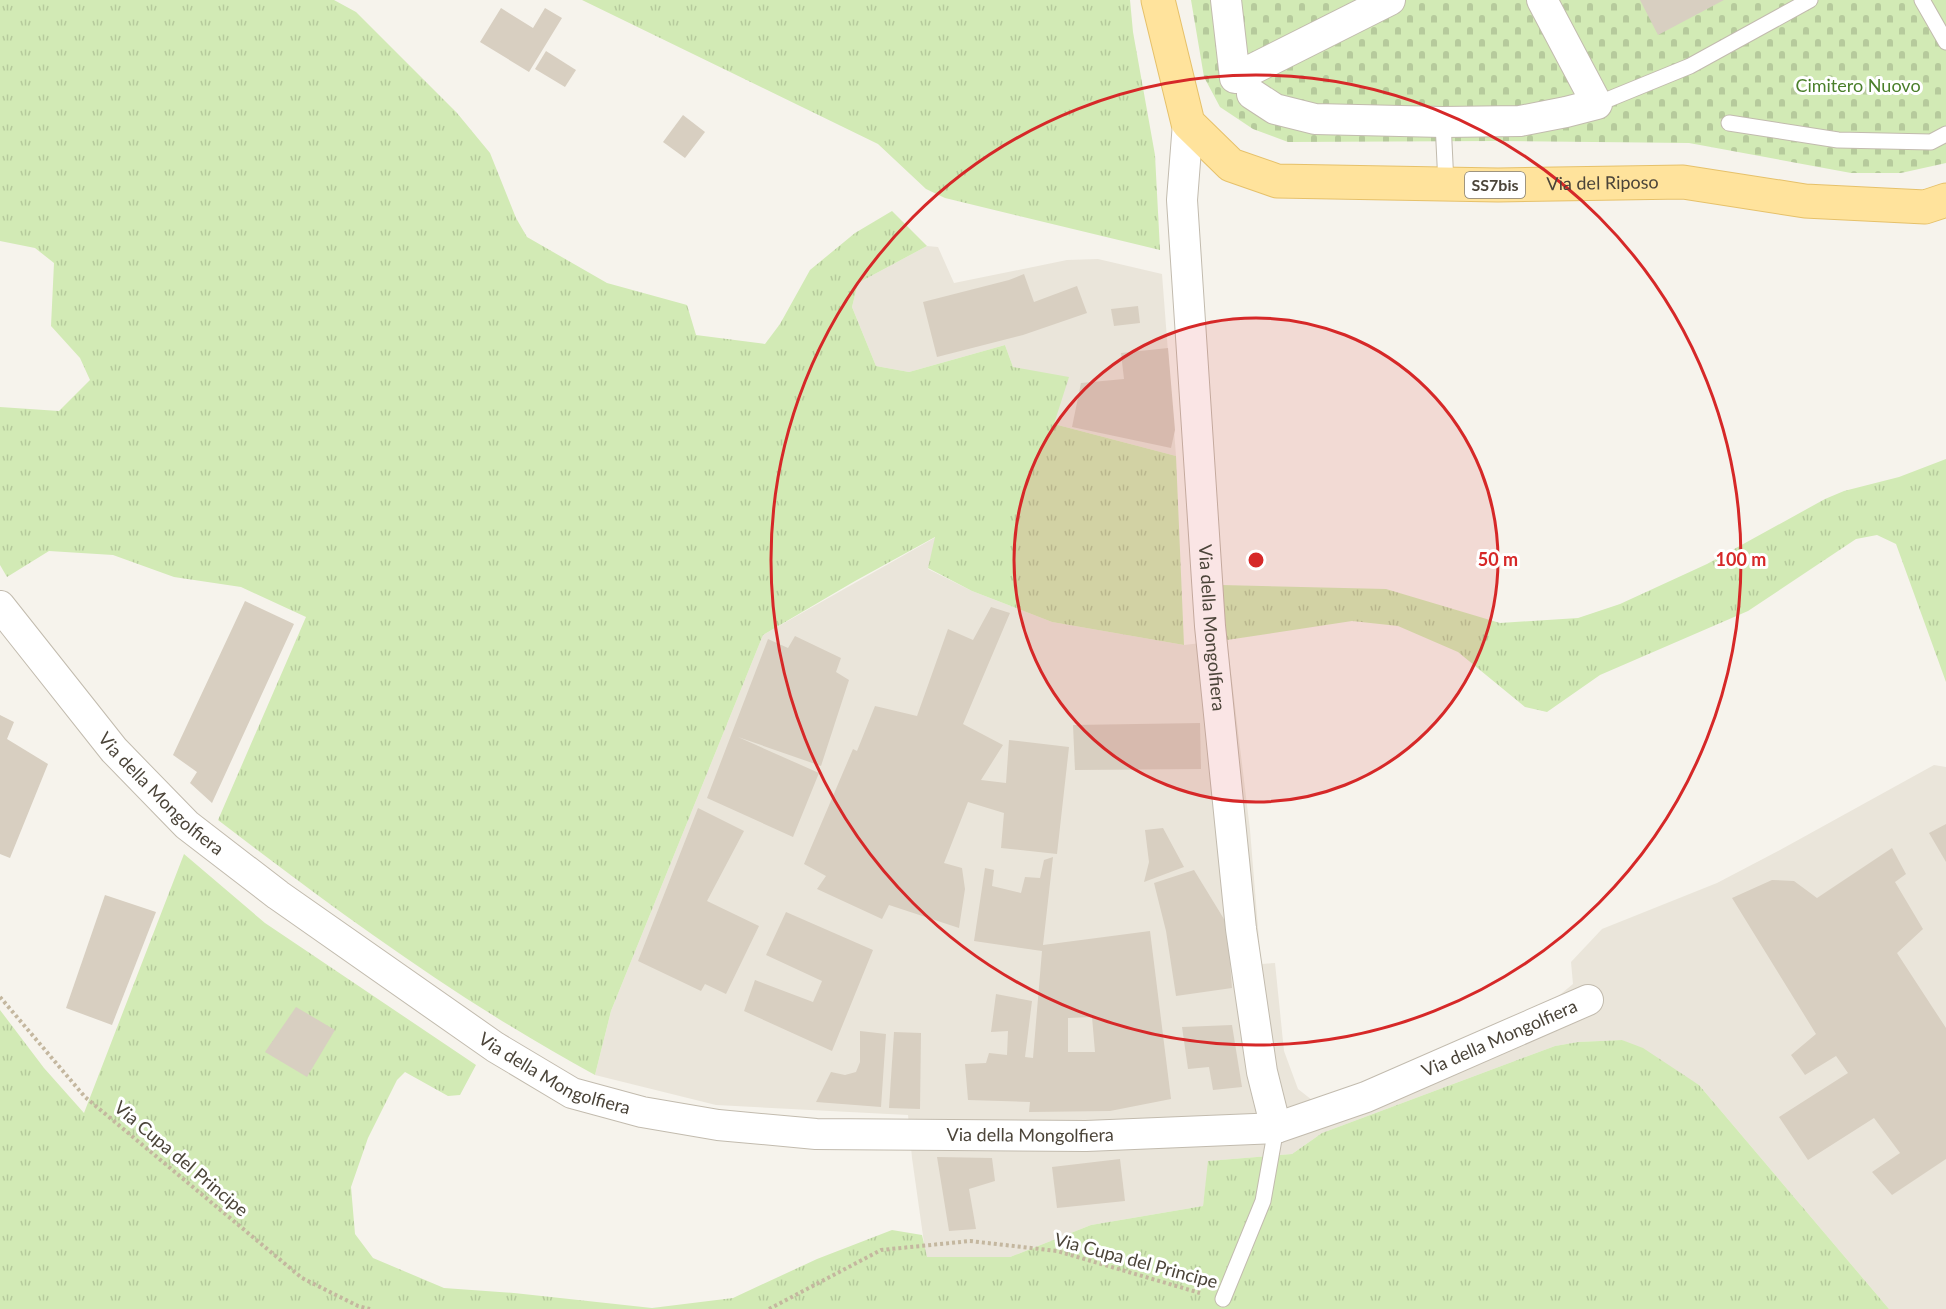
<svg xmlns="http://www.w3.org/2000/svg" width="1946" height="1309" font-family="Lato,sans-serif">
	<defs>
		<pattern id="grass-tufts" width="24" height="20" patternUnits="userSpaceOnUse" patternTransform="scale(1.5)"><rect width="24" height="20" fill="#d2eab5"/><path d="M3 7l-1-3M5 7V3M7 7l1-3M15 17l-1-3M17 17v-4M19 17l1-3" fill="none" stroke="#b6ca9c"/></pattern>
		<pattern id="cemetery-stones" width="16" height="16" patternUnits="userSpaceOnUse" patternTransform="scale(1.5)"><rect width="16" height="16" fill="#d2eab5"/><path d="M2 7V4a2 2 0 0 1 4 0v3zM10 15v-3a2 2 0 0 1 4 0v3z" fill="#b6ca9c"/></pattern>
	</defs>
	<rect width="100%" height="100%" fill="#f6f3ec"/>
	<g fill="#eae5da">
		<path d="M927 246 938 247 954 283 1067 260 1098 259 1162 274 1176 456 1054 424 1013 367 1005 345 909 372 876 366 852 307 858 283Z"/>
		<path d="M936 537 928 569 972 591 1052 622 1184 645 1227 640 1250 830 1261 964 1275 963 1284 1051 1298 1089 1312 1100 1346 1094 1551 1002 1573 984 1571 962 1602 929 1717 883 1780 850 1934 765 1946 767V1309H1889L1699 1085 1622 1040 1578 1042 1555 1046 1322 1133 1292 1154 1209 1161 1203 1206 1091 1225 1010 1257H926L912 1158 908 1115 716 1105 595 1075 611 1011 763 635Z"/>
	</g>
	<g fill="url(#grass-tufts)">
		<path d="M0 0H334L356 12 457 113 490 153 516 218 527 237 607 283 687 305 696 335 765 344 780 324 810 270 855 233 892 211 927 246 858 283 852 307 876 366 909 372 1005 345 1013 367 1069 377 1054 424 1176 456 1184 645 1052 622 972 591 928 568 935 537 855 581 763 635 611 1011 595 1075C462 1003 338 912 218 820L306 617 241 587 174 577 113 555 49 551 7 577 0 565V407L59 411 90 380 80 358 51 326 54 263 35 248 0 241Z"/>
		<path d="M582 0H1130L1133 32 1155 155 1160 250 945 198 926 189 878 144Z"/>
		<path d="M1946 459V682L1896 544 1877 535 1856 539 1748 611 1600 675 1547 712 1525 707 1458 652 1398 626 1352 621 1227 640 1221 585 1386 589 1500 623 1578 618 1620 604 1707 564 1825 499 1844 491 1899 477Z"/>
		<path d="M184 854 265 923 476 1065 460 1095 448 1096 405 1072 397 1080 368 1138 351 1187 355 1234 373 1258 444 1288 514 1293 652 1308 733 1298 817 1259 892 1230 922 1235 927 1257H1010L1091 1225 1203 1206 1208 1161 1292 1154 1322 1133 1555 1046 1578 1042 1622 1040 1643 1048 1699 1085 1889 1309H0V1010L44 1068 84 1113Z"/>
	</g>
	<path fill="url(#cemetery-stones)" d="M1191 0H1946V163L1901 173H1851L1689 143 1496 141 1288 142 1253 129 1220 107 1204 77Z"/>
	<g fill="#d8cfc1" fill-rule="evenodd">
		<path d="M1640 0H1724L1658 35Z"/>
		<path d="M501 8 533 28 545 8 562 18 529 72 480 42Z"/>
		<path d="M546 51 576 70 565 87 535 69Z"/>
		<path d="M683 115 705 132 685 158 663 142Z"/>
		<path d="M1024 274 1034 302 1077 286 1087 313 1023 335 937 357 923 302 1009 280Z"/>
		<path d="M1138 306 1140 323 1114 326 1111 309Z"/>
		<path d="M1168 348 1175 430 1171 448 1072 427 1081 383 1124 379 1121 353Z"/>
		<path d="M245 601 294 624 212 803 190 783 197 772 173 755Z"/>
		<path d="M991 607 1010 613 963 724 1003 745 981 780 1006 783 1009 740 1069 747 1057 854 1001 848 1004 813 968 802 944 863 962 868 965 889 959 928 889 905 882 919 817 889 826 876 804 864 853 749 857 751 875 706 917 716 948 629 973 640Z"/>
		<path d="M795 636 841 658 836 672 849 680 821 766 738 737 819 773 793 837 707 798 768 639 788 648Z"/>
		<path d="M0 715 14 722 7 739 48 764 10 858 0 854Z"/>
		<path d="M1200 723 1201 769 1075 770 1073 725Z"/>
		<path d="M698 808 744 831 707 901 759 926 726 994 705 984 701 991 638 961Z"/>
		<path d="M1946 824V862L1929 833Z"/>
		<path d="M1163 828 1184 867 1144 882 1149 862 1145 830Z"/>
		<path d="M1892 848 1906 874 1895 882 1923 929 1897 953 1946 1028V1159L1892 1195 1872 1172 1900 1153 1874 1118 1808 1160 1779 1117 1848 1073 1836 1056 1805 1075 1791 1055 1816 1034 1732 898 1772 880 1794 881 1817 898Z"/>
		<path d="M1053 857 1043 945 1150 931 1171 1099 1110 1111 1029 1112 1030 1102 968 1100 965 1064 986 1063 989 1053 1007 1055 1008 1031 991 1032 996 994 1032 1001 1025 1057 1033 1058 1042 951 974 941 985 868 994 870 992 886 1021 893 1025 877 1040 878 1044 860ZM1092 1017 1095 1052H1068V1018Z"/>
		<path d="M1194 870 1227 924 1232 988 1176 996 1166 931 1154 883Z"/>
		<path d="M105 895 156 912 112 1025 66 1008Z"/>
		<path d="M786 912 873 950 832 1051 744 1011 755 980 813 1002 822 981 766 955Z"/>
		<path d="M296 1007 335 1030 307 1077 265 1052Z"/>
		<path d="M1232 1025 1242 1087 1213 1090 1209 1067 1188 1069 1182 1027Z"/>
		<path d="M860 1031 886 1034 881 1107 816 1102 831 1072 845 1075 856 1072 860 1062Z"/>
		<path d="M894 1032 921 1033 920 1109 889 1108Z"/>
		<path d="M937 1157 992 1158 995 1181 969 1189 976 1229 949 1231Z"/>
		<path d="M1120 1159 1125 1201 1057 1208 1052 1167Z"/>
	</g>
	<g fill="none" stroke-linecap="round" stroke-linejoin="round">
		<g stroke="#c2bbae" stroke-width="17">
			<g id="service">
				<path d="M1922 0 1946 42"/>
				<path d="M1597 104 1690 66 1810 0"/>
				<path d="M1443 122 1446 184"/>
				<path d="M1729 123 1838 140 1931 142 1946 134"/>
				<path d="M1223 1299 1263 1201 1276 1128"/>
			</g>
		</g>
		<g stroke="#c2bbae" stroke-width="32">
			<g id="minor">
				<path d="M1226 0 1235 78 1390 0"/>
				<path d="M1252 94 1275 109 1315 119 1443 122 1520 121 1566 112 1597 104 1542 0"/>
				<path id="s1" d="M1188 123 1182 200 1210 626 1241 929 1262 1072 1276 1128"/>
				<path id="s2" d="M0 606 114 750 187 825 278 895 495 1047 572 1093 642 1112 718 1125 816 1134 1086 1136 1276 1128 1366 1097 1588 1000"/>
			</g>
		</g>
		<g stroke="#e6c16a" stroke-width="35">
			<g id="primary">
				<path id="s3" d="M1158 0 1188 123 1231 165 1277 181 1498 185 1683 182 1805 201 1925 207 1946 200"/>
			</g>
		</g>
		<g stroke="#c4b79f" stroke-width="4" stroke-dasharray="3 3" stroke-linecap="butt">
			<path d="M0 997 85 1097 302 1278 358 1306 370 1309"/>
			<path d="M769 1309 881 1250 970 1241 1057 1251 1200 1293"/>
		</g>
		<use href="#service" stroke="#fff" stroke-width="15"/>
		<use href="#minor" stroke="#fff" stroke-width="30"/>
		<use href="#primary" stroke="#ffe39c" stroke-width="33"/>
	</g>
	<circle cx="1256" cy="560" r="242" fill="#d62828" fill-opacity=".12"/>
	<g fill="none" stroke="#d62828" stroke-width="3">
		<circle cx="1256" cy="560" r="242"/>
		<circle cx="1256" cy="560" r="485"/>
	</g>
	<g text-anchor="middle" stroke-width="6" stroke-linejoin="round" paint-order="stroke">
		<rect fill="#fff" stroke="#817c74" stroke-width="1.5" x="1465" y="172" width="60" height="26" rx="4.5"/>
		<g font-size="16" font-weight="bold" fill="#4b4439">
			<text x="1495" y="191">SS7bis</text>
		</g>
		<g font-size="18" fill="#4a7f2a" stroke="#fff">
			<text x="1858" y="92">Cimitero Nuovo</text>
		</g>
		<g font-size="18" fill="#4b4439" stroke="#fff">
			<text dy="6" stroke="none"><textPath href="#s3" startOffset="561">Via del Riposo</textPath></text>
			<text dy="6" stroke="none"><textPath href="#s1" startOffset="506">Via della Mongolfiera</textPath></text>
			<text dy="6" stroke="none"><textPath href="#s2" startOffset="248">Via della Mongolfiera</textPath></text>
			<text dy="6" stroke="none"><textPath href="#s2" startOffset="1707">Via della Mongolfiera</textPath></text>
			<text dy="6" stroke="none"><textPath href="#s2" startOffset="734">Via della Mongolfiera</textPath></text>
			<text dy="6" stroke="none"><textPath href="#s2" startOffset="1220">Via della Mongolfiera</textPath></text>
			<text transform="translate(181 1159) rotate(40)" y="6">Via Cupa del Principe</text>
			<text transform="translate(1136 1261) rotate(15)" y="6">Via Cupa del Principe</text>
		</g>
	</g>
	<circle cx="1256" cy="560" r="9" fill="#d62828" stroke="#fff" stroke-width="3"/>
	<g font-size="18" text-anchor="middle" font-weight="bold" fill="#d62828" stroke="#fff" stroke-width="6" stroke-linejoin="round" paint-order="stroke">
		<text x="1498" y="566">50 m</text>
		<text x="1741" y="566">100 m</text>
	</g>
</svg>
